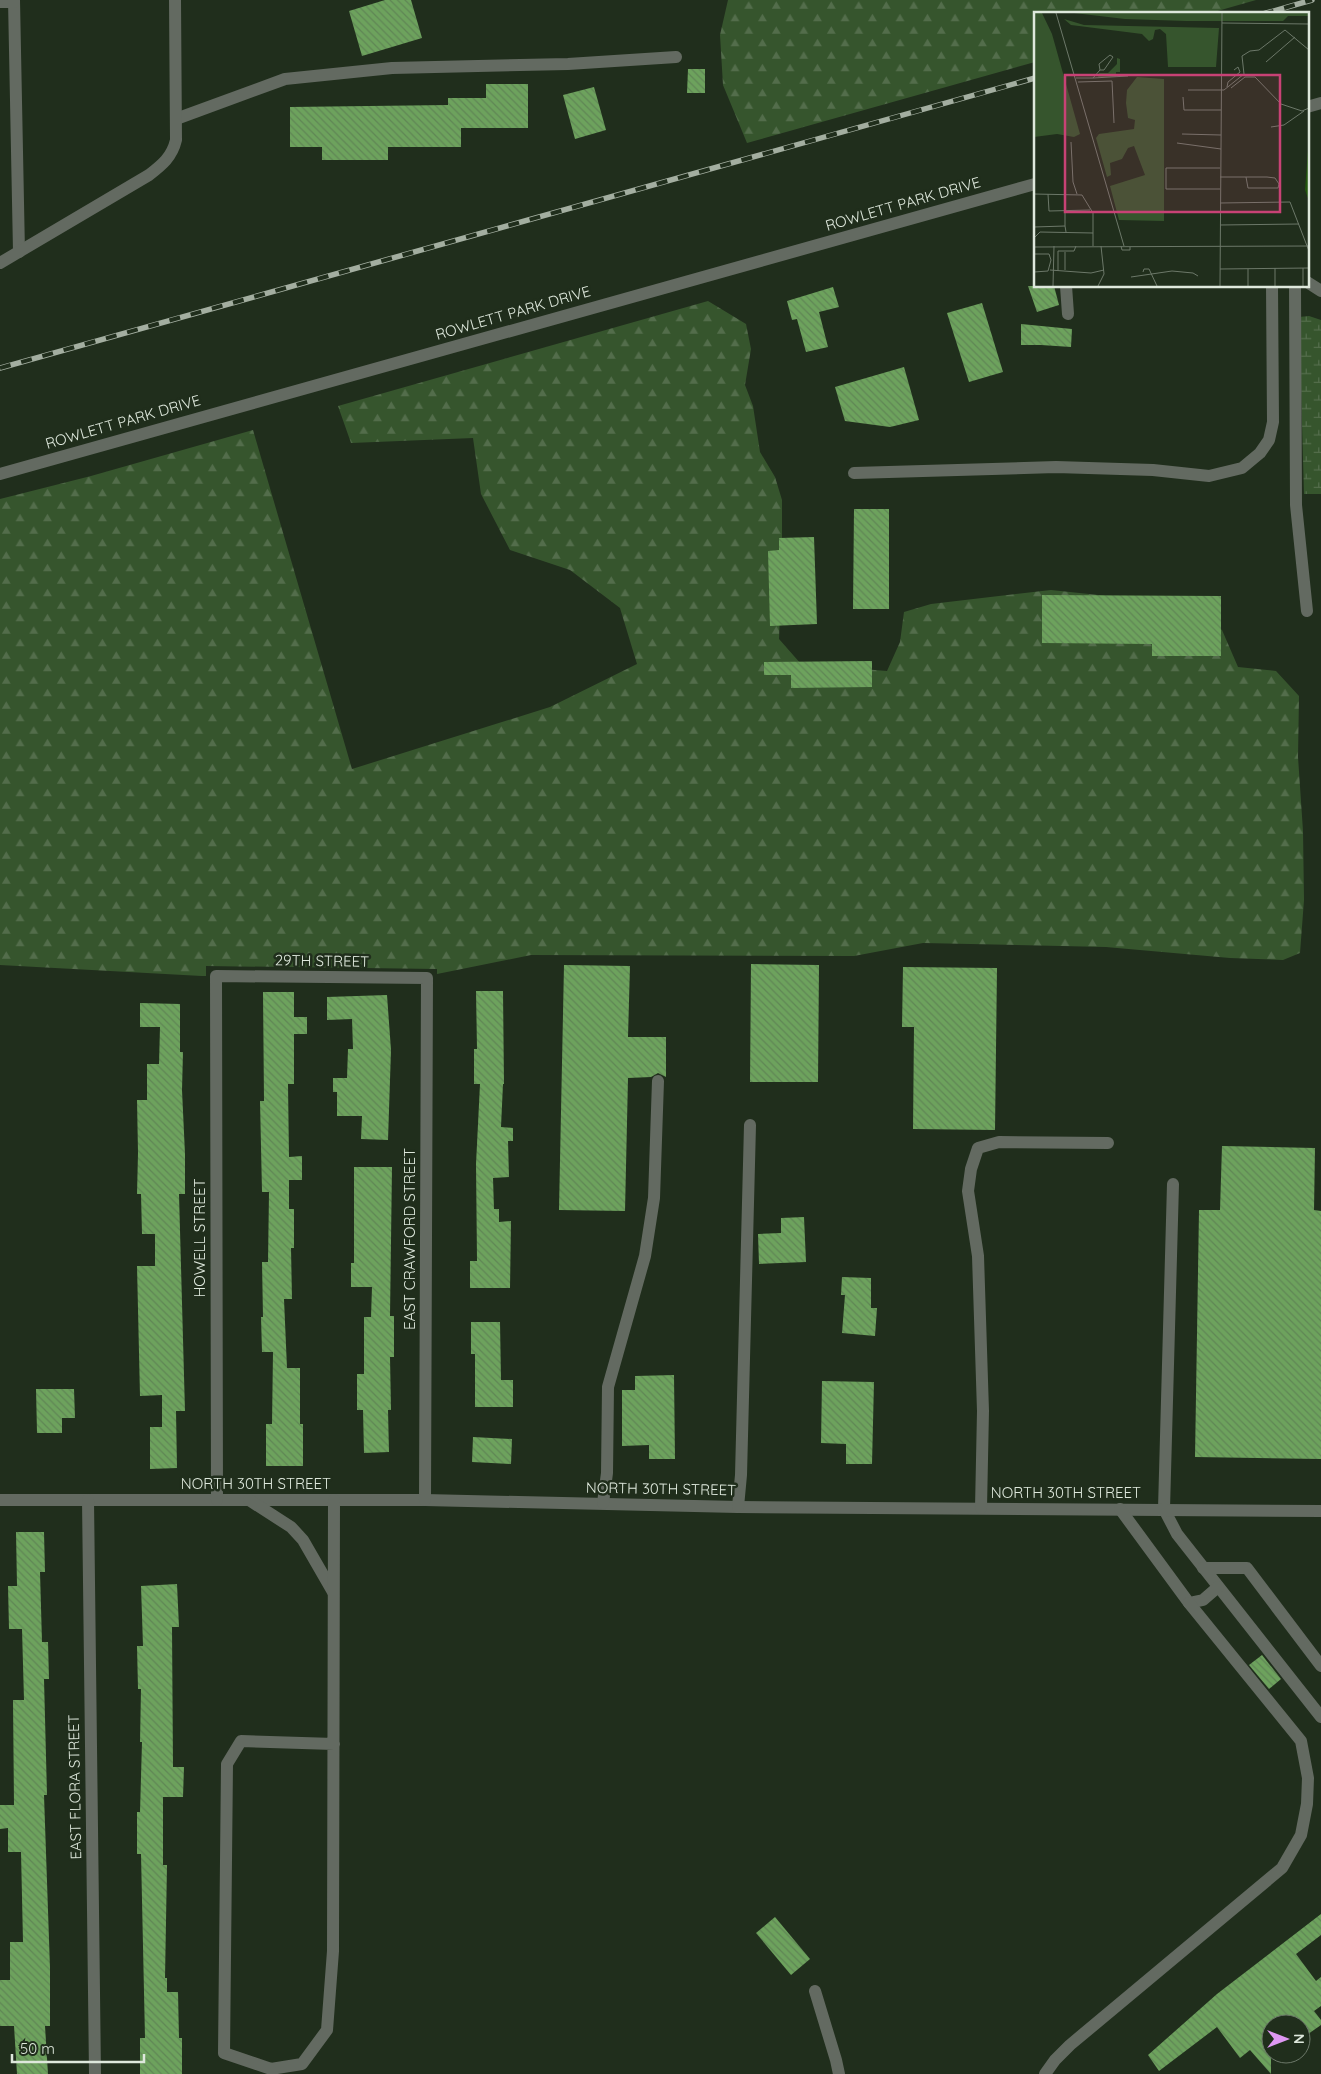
<svg xmlns="http://www.w3.org/2000/svg" width="1321" height="2074" font-family="Quicksand,sans-serif">
	<defs>
		<pattern id="forest-firs" width="22" height="20" patternUnits="userSpaceOnUse" patternTransform="scale(1.25)"><rect width="22" height="20" fill="#36552d"/><path d="M5 1l3.5 6h-7zM16 11l3.5 6h-7z" fill="#536d4b"/></pattern>
		<pattern id="wetland-marsh" width="20" height="14" patternUnits="userSpaceOnUse" patternTransform="scale(1.25)"><rect width="20" height="14" fill="#36552d"/><path d="M1 5h8M5 5V1M11 12h8M15 12V8" fill="none" stroke="#536d4b"/></pattern>
		<pattern id="building-back-hatch" width="6" height="6" patternUnits="userSpaceOnUse" patternTransform="scale(1.25)"><rect width="6" height="6" fill="#6da25d"/><path d="M-1 5l2 2M0 0l6 6M5-1l2 2" fill="none" stroke="#608655"/></pattern>
	</defs>
	<rect width="100%" height="100%" fill="#202e1c"/>
	<g fill="url(#forest-firs)">
		<path d="M728 0H1256L1207 14H1035V62L747 143 723 85 720 35Z"/>
		<path d="M708 301 746 324 751 349 745 385 753 406 760 452 775 477 782 500V559L779 639 801 664 887 671 900 642 904 612 931 604 1051 590 1174 603 1222 630 1238 667 1276 671 1299 696 1298 757 1303 831 1304 900 1300 953 1283 960 1230 958 1106 947 923 943 854 956 531 955 437 974V969L206 966V976H202L0 965V499L91 476 253 430 352 769 550 707 637 664 620 608 570 570 510 550 481 494 473 438 351 443 338 406Z"/>
	</g>
	<path fill="url(#wetland-marsh)" d="M1309 316 1321 320V494H1304L1299 317Z"/>
	<g fill="url(#building-back-hatch)">
		<path d="M385 0H411L422 38 362 56 349 11Z"/>
		<path d="M688 69H705V93H687Z"/>
		<path d="M486 84H528V128H461V147H388V160H322V147H290V107L448 105V98H486Z"/>
		<path d="M594 87 606 130 575 139 563 95Z"/>
		<path d="M1028 286H1054L1059 305 1037 312Z"/>
		<path d="M833 287 839 307 819 312 828 347 806 352 797 319 792 320 787 301Z"/>
		<path d="M982 303 1003 372 969 382 947 313Z"/>
		<path d="M1021 324 1072 329 1071 347 1041 345H1021Z"/>
		<path d="M904 367 919 420 890 427 845 421 835 387Z"/>
		<path d="M854 509H889V609H853Z"/>
		<path d="M814 537 817 624 770 626 768 551 779 550V538Z"/>
		<path d="M1042 595 1221 596V656H1152V644L1042 643Z"/>
		<path d="M872 661V687L791 688V675H764V662Z"/>
		<path d="M751 964 819 965 818 1082H750Z"/>
		<path d="M564 965 630 966 628 1037H666V1077L658 1073 651 1077 628 1078 625 1211 559 1210Z"/>
		<path d="M903 967 997 968 995 1130 913 1129 914 1027H902Z"/>
		<path d="M476 991H503L504 1084H503L501 1127 513 1128V1141H508L509 1177 493 1178 494 1209H499V1222L511 1221 510 1288H470V1261H477L476 1164 480 1084H474V1049H477Z"/>
		<path d="M263 992H294V1017H307V1034H294V1084H288L289 1157 302 1156V1180H289V1209H294V1248H291L292 1299H284L287 1368H300V1424H303V1466H266V1424H272L273 1352H262L261 1317H263L262 1262H268L269 1192H262L260 1101H264Z"/>
		<path d="M387 995 391 1050 388 1140 361 1139 362 1116H337V1092H333V1078H347L348 1049H353L352 1019 327 1020V997Z"/>
		<path d="M140 1003 180 1004V1052H183L182 1090 185 1154V1194H179L185 1411H176L177 1468 150 1469V1427H162V1395L140 1396 137 1266H155V1234H142L141 1194H137L138 1153 137 1100H147V1064H159L160 1027H140Z"/>
		<path d="M1222 1146 1315 1148 1314 1210 1321 1211V1459L1195 1457 1199 1210H1220Z"/>
		<path d="M354 1167H392L390 1316H394V1357H390L391 1410H388L389 1452 364 1453 363 1410H357V1374H364V1317H371L372 1287H351V1263H354Z"/>
		<path d="M804 1217 806 1262 759 1264 758 1234 781 1233V1218Z"/>
		<path d="M842 1277 871 1278V1308H877L875 1336 842 1333 845 1295H841Z"/>
		<path d="M471 1322H500L501 1380H513V1407H475V1354H471Z"/>
		<path d="M674 1375 675 1459H649V1445L622 1446V1390H635V1376Z"/>
		<path d="M822 1381 874 1382 872 1464H846V1444L821 1443Z"/>
		<path d="M36 1389H74L75 1418H62V1433H37Z"/>
		<path d="M473 1437 512 1439 511 1464 472 1462Z"/>
		<path d="M16 1532H44L45 1572H40L42 1642H48L49 1679H44L47 1795H44L50 1968V2026H45L48 2074H17L14 2026H0V1980H10V1942H23L21 1852H8V1828L0 1829V1805H14L13 1700H24L22 1629H9L8 1586H17Z"/>
		<path d="M177 1584 179 1627H172L173 1767H184L183 1797H163V1865H167L165 1978H167V1992H178L179 2038H182V2074H140V2038H145L141 1854H137V1812H140L142 1742H140L141 1689H138L137 1646H143L141 1586Z"/>
		<path d="M1262 1655 1281 1679 1269 1689 1249 1665Z"/>
		<path d="M1321 1914V1935L1296 1954 1316 1981 1321 1977V2006L1314 2011 1321 2020V2025L1301 2039V2024H1271V2074L1250 2050 1240 2058 1217 2027 1159 2071 1148 2055 1217 1994Z"/>
		<path d="M775 1917 810 1959 791 1975 756 1933Z"/>
	</g>
	<g fill="none" stroke-linecap="round" stroke-linejoin="round">
		<g stroke="#636a61" stroke-width="12">
			<path d="M14 0 19 252"/>
			<path d="M0 2H14"/>
			<path d="M1307 107 1321 103"/>
			<path d="M176 119 285 79 392 68 568 64 676 57"/>
			<path d="M0 263 149 175C162 165 172 157 176 140L175 0"/>
			<path d="M1307 282 1321 291"/>
			<path d="M1066 286 1068 314"/>
			<path d="M1295 286 1296 505 1307 611"/>
			<path d="M854 473 1056 467 1153 470 1209 476 1242 468 1260 453 1269 440 1273 422 1272 286"/>
			<path d="M0 474 1035 184"/>
			<path d="M1173 1184 1164 1509 1177 1534 1321 1717"/>
			<path d="M0 1500H425L738 1507 1321 1511"/>
			<path d="M88 1500 95 2074"/>
			<path d="M217 1500 216 976 427 978 425 1500"/>
			<path d="M249 1500 291 1527 303 1540 333 1592"/>
			<path d="M603 1503 607 1473 608 1387 645 1256 654 1198 658 1081"/>
			<path d="M738 1507 741 1475 750 1125"/>
			<path d="M981 1508 983 1411 978 1256 968 1191 971 1169 978 1148 999 1142 1108 1143"/>
			<path d="M1120 1509 1189 1603 1203 1600 1218 1587"/>
			<path d="M1203 1568H1247L1321 1666"/>
			<path d="M334 1744 241 1741 227 1764 224 2053 271 2069 302 2064 327 2030 333 1951 334 1500"/>
			<path d="M815 1991 836 2060 839 2074"/>
			<path d="M1045 2074 1055 2060 1070 2045 1282 1868 1301 1835 1307 1804 1308 1778 1301 1741 1189 1603"/>
		</g>
		<g stroke="#a3aea0" stroke-width="5.5">
			<g id="rail">
				<path d="M1263 14 1312 0"/>
				<path d="M0 368 1035 78"/>
			</g>
		</g>
		<use href="#rail" stroke="#202e1c" stroke-width="4" stroke-dasharray="11" stroke-linecap="butt"/>
	</g>
	<g text-anchor="middle" stroke-width="5" stroke-linejoin="round" paint-order="stroke">
		<g font-size="15" fill="#dee8dc" stroke="#202e1c">
			<text transform="translate(903 204) rotate(-16)" y="5">ROWLETT PARK DRIVE</text>
			<text transform="translate(513 313) rotate(-16)" y="5">ROWLETT PARK DRIVE</text>
			<text transform="translate(123 422) rotate(-16)" y="5">ROWLETT PARK DRIVE</text>
			<text transform="translate(322 961) rotate(1)" y="5">29TH STREET</text>
			<text transform="translate(200 1238) rotate(-90)" y="5">HOWELL STREET</text>
			<text transform="translate(410 1239) rotate(-90)" y="5">EAST CRAWFORD STREET</text>
			<text x="256" y="1489">NORTH 30TH STREET</text>
			<text transform="translate(661 1489) rotate(1)" y="5">NORTH 30TH STREET</text>
			<text x="1066" y="1498">NORTH 30TH STREET</text>
			<text transform="translate(75 1787) rotate(-91)" y="5">EAST FLORA STREET</text>
		</g>
	</g>
	<g transform="translate(1034 12)">
		<rect width="275" height="275" fill="#202e1c"/>
		<path d="M40 1H275V4H254L249 9H152L91 7Z" fill="#36552d"/>
		<path d="M0 1H8L18 22 46 122 40 125 23 122 0 125ZM103 65 130 67V209L85 208 76 174 111 163 100 134 94 136 88 147 76 151 77 163 73 165 62 126 65 122 100 117 101 108 94 106 92 91 93 78Z" fill="#36552d"/>
		<path d="M30 7 50 13 185 16 182 55H134L132 22 126 17 121 18 119 27 115 29 108 22 37 13ZM83 46 86 47V60H82V65H64L65 61H74L83 52Z" fill="#36552d"/>
		<path d="M275 125V189L271 178Z" fill="#21540c"/>
		<path fill="none" stroke="#6c7869" stroke-width="1" d="M22 1 90 234M188 11 275 12M232 50 261 25M42 66H59L66 58H70L79 45 76 43 65 52 66 58M59 66 94 64M44 70 78 69 80 111M193 75 194 70 206 60 204 55 200 58M197 76 211 65H221L247 92 268 99 275 96M154 78H190L210 62 208 44 216 39 225 38 251 18 275 38M149 85 150 98H187M237 115 250 113 270 99M148 122 187 123M37 130 39 170 43 182M143 131 187 137M186 156H132V177H186M186 165H233L241 166 245 172 244 176H214L212 165M0 182 48 183 59 201V234M14 182 15 199 56 198M186 191 256 190 275 239M31 198V214M186 213 265 212M0 215 31 214 32 220M0 226 6 220 59 221M87 234 88 238H96V235M0 235 275 234M31 240V258M0 242H15L17 248 14 259 0 260M241 256V274M269 256V274M186 257 275 256M214 257V274M16 258 57 261 70 258M24 259V239H40L42 234M109 260 110 257H115L123 274M97 265 138 259 159 261 164 264M19 274 20 234M64 274 70 262 67 234M186 274 188 1"/>
		<path fill="#c84275" fill-opacity="0.15" stroke="#c84275" stroke-width="2.5" d="M31 63H246V200H31Z"/>
		<rect width="275" height="275" fill="none" stroke="#dee8dc" stroke-width="2.5"/>
	</g>
	<g transform="translate(1286 2039) rotate(90)"><circle r="24" fill="#202e1c" stroke="#6c7869"/>
	<path d="M0-4L9 19L0 12L-9 19Z" fill="#de98f2"/>
	<text y="-8" font-size="14" font-weight="bold" text-anchor="middle" fill="#dee8dc">N</text>
	</g>
	<path d="M12 2054v8h132v-8" fill="none" stroke="#dee8dc" stroke-width="2.5"/>
	<text x="20" y="2054" font-size="15" fill="#dee8dc" stroke="#202e1c" stroke-width="4" paint-order="stroke">50 m</text>
</svg>
